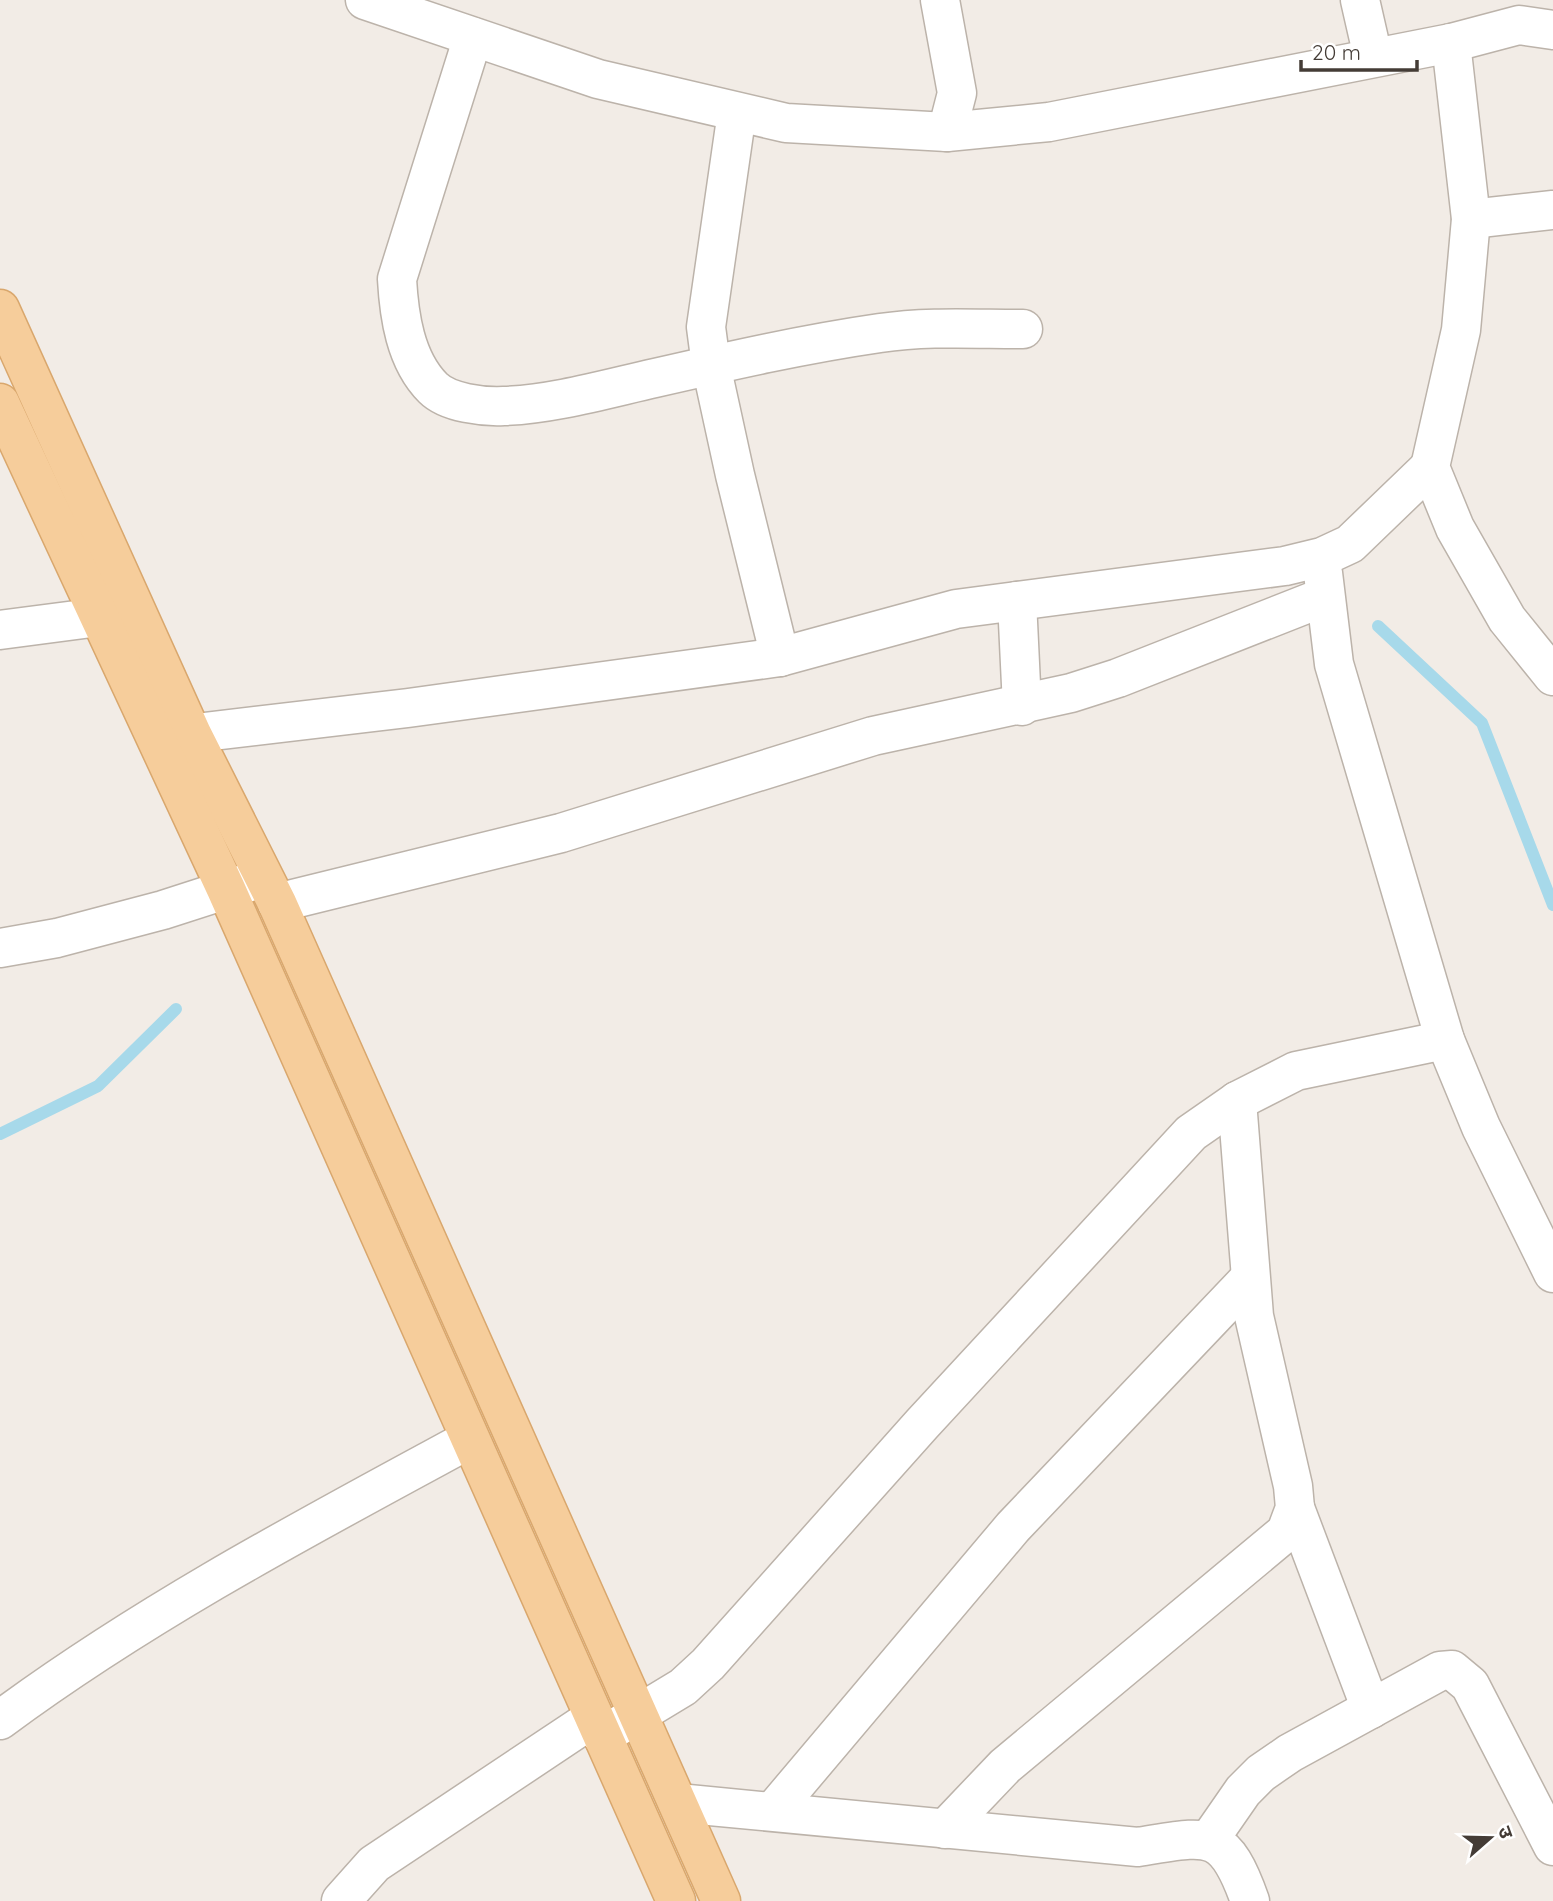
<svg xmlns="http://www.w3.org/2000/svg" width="1553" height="1901" font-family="Quicksand,'Noto Sans Devanagari',sans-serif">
	<rect width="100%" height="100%" fill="#f2ece6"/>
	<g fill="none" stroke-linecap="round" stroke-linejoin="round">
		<g stroke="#a7d9ea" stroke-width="12">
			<path d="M1378 626 1482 723 1553 905"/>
			<path d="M0 1134 98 1086 176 1009"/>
		</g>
		<g stroke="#bcb3aa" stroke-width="41">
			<g id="minor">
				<path d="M365 0 598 79 786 123 947 132 1049 122 1451 43 1519 25 1553 30"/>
				<path d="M940 0 957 93 947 132"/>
				<path d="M1360 0 1373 57"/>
				<path d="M473 37 397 279C399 315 405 360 433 388 448 403 483 407 504 406 554 404 606 389 655 378 729 361 804 344 880 333 927 326 975 329 1023 329"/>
				<path d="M1451 43 1471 219 1461 330 1430 467 1455 528 1507 619 1553 676"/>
				<path d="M737 112 706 327 711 365 735 475 780 657"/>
				<path d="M1471 219 1553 210"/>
				<path d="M1323 573 1334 664 1445 1040 1481 1127 1553 1273"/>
				<path d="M1017 601 1022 706"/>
				<path d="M0 630 99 617"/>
				<path d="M162 737 408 708 780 657 956 609 1285 566 1322 557 1350 544 1430 467"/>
				<path d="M277 903 561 833 873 736 1071 693 1118 678 1324 597"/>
				<path d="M0 948 57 938 163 910 259 879"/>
				<path d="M1295 1508 1371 1709"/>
				<path d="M0 1720C146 1612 309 1526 468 1440"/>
				<path d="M602 1736 683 1687 708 1664 922 1424 1191 1133 1237 1101 1296 1071 1445 1040"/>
				<path d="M678 1803 1138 1847C1208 1836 1224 1827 1250 1901"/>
				<path d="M774 1810 1013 1527 1249 1279"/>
				<path d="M945 1829 1005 1766 1286 1532 1295 1508 1293 1486 1254 1316 1237 1101"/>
				<path d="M1209 1840 1243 1791 1261 1773 1290 1753 1440 1671 1452 1670 1470 1685 1553 1846"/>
				<path d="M341 1901 374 1864 593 1718"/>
			</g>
		</g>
		<g stroke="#d9a76d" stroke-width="41">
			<g id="major">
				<path d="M0 309 192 734 277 903 721 1901"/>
				<path d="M0 403 226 889 676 1901"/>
			</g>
		</g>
		<use href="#minor" stroke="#fff" stroke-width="38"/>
		<use href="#major" stroke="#f6cd9b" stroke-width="38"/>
	</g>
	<g transform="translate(1490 1838) rotate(70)" stroke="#ffffff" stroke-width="5" paint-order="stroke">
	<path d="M0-5L12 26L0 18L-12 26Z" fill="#443c36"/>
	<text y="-10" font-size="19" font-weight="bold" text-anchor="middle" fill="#443c36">उ</text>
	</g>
	<path d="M1301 60v10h116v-10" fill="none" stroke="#443c36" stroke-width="3.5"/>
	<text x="1312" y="60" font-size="21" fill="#443c36" stroke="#ffffff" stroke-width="5" paint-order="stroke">20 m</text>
</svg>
